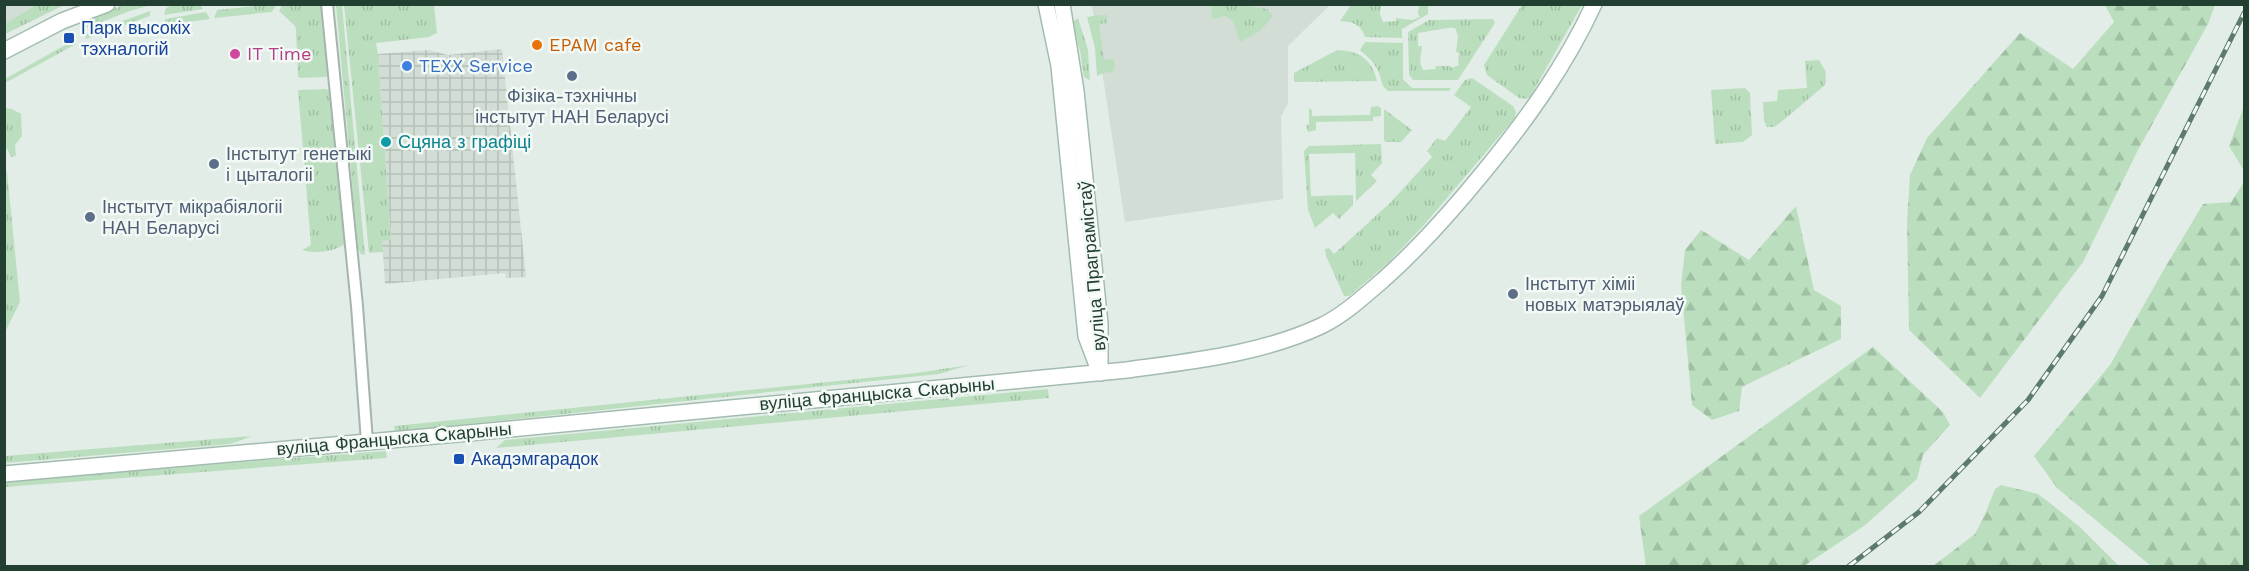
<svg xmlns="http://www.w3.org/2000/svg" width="2249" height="571" font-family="'Work Sans',sans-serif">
	<defs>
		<pattern id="industrial-grid" width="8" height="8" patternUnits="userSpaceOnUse" patternTransform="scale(1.5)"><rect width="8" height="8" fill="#d1ddd5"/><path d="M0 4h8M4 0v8" fill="none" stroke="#b3bfb7"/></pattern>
		<pattern id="grass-tufts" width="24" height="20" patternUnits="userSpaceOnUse" patternTransform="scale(1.5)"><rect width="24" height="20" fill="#bbdfbe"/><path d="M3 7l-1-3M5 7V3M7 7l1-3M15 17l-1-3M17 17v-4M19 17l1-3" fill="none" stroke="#a0c0a4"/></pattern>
		<pattern id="forest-firs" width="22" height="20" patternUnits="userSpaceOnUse" patternTransform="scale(1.5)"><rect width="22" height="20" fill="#bbdfbe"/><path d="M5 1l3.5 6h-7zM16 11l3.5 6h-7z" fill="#a0c0a4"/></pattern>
	</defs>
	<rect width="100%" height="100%" fill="#e3ede7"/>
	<g fill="#d1ddd5">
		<path d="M5 5H64L5 34Z"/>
		<path d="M1092 5H1330L1288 46V104L1281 116 1283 199 1125 222Z"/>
	</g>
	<path fill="url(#industrial-grid)" d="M502 49 526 277 506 278 505 273 385 284 382 241 391 239 378 54 429 50 448 55Z"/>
	<g fill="url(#grass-tufts)" fill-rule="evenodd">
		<path d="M38 4 64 5 5 34V24Z"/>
		<path d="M123 5H151L130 11 83 29V22Z"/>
		<path d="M172 5H200L203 9 164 15 166 8Z"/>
		<path d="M267 5H276L272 12 214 18 217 10Z"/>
		<path d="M282 5H324L328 75 326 77 301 78 298 77 296 30 295 26 279 11Z"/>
		<path d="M336 5H342L365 255 361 254 358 249Z"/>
		<path d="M344 5H434L437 33 429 37 376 43 378 54 391 240 382 241 383 252 369 253Z"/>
		<path d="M1211 5H1242L1267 9 1273 16 1260 31 1240 42 1233 21 1225 16 1212 19Z"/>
		<path d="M1351 5H1381L1380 14 1383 22 1396 21V18L1412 20 1420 17 1418 14 1419 5H1428V14L1402 29V38L1365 37C1361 24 1353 22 1340 21Z"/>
		<path d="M1522 5H1582L1530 97 1526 99 1519 98 1487 75 1484 65Z"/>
		<path d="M150 11V16L86 39 84 35Z"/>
		<path d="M206 12 210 19 165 25V19Z"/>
		<path d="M1100 15H1107V23L1099 24 1104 60 1114 59 1115 68 1112 73 1106 72 1097 76 1095 48 1087 17Z"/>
		<path d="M1078 18 1088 50 1090 80 1084 77 1080 51 1073 29 1074 21Z"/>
		<path d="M1493 19 1495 23 1458 80H1413L1409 75 1408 32 1429 20ZM1448 28H1455L1458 36 1456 52 1459 53 1458 62 1459 65 1451 68V66H1436L1435 69 1423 70 1420 62 1422 46H1418V33Z"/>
		<path d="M74 40 76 44 5 83V79Z"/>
		<path d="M1365 42 1403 43V79L1412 88H1451L1449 91H1388C1381 86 1382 81 1379 73 1375 63 1368 57 1360 50Z"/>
		<path d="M1337 50C1359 51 1371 58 1377 81L1294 82V73Z"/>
		<path d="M1819 60 1826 72 1825 85 1780 123 1774 127H1767L1764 121 1763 102 1777 101 1778 90 1807 88 1805 61Z"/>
		<path d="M1472 78 1513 106 1516 112 1515 118 1424 225 1389 262 1349 296H1344L1326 256 1325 249 1329 248 1334 254 1390 203 1432 157 1427 151 1437 138 1445 141 1471 107 1454 95 1465 80Z"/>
		<path d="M1745 88 1750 93 1752 135 1743 142 1715 144 1711 90Z"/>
		<path d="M326 89 330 91 345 238 344 245C332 252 314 254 302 250L311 245 298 90Z"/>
		<path d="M1378 106 1381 108V116L1373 117V121L1316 122V130L1308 132 1306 125 1309 124V108L1312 110V116L1370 115 1371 107Z"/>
		<path d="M5 108 12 109 21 114 22 136 15 145 16 156 11 157 5 145Z"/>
		<path d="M1384 109 1412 130 1401 142H1385L1384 140Z"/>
		<path d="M1381 144 1382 163 1371 175 1377 181 1356 201 1355 153 1309 154 1311 196 1353 195V205L1339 219 1333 213 1315 228 1308 210 1304 151 1309 146Z"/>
		<path d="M4 166 7 172 20 302 5 332Z"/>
		<path d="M969 365 939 374 395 432 394 426 916 373Z"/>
		<path d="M1048 389 1049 398 496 448 505 440Z"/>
		<path d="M252 436 230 444 5 463V456Z"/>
		<path d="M386 451 387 458 5 487V480Z"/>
	</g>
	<g fill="url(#forest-firs)">
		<path d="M2105 5H2215L2208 24 2139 148 2083 262 1980 398 1909 330 1907 222 1910 175 1927 138 2020 33 2073 69 2114 22Z"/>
		<path d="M2244 106V171L2229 146Z"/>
		<path d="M2244 182V566H2151L2057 488 2034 456 2110 365 2163 271 2203 204 2231 202Z"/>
		<path d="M1796 206 1814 290 1841 306V339L1742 387 1739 411 1712 420 1692 405 1681 285 1685 250 1701 230 1749 260Z"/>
		<path d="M1873 347 1943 412 1950 425 1923 455 1917 479 1864 526 1804 566H1646L1639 516Z"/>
		<path d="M2001 485 2038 494 2046 500 2080 527 2119 566H1933L1975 534 1985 514 1995 489Z"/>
	</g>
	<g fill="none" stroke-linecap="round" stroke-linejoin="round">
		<g stroke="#a5b5ad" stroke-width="14">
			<path id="street" d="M327 4 357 306 367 442"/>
		</g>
		<g stroke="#a3bcb0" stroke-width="18">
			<g id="secondary">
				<path d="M1046 4 1059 66 1086 336 1100 373"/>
				<path d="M1062 4 1076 91 1100 324V364"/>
				<path d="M4 51 62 21 107 4"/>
				<path d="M4 474 458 434 1127 370C1192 361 1261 354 1321 326 1344 315 1363 297 1383 280 1419 248 1451 212 1482 174 1525 122 1565 67 1594 4"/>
			</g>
		</g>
		<use href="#street" stroke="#fff" stroke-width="10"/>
		<use href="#secondary" stroke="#fff" stroke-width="15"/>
		<g stroke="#5c7b6d" stroke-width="5">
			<path id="rail" d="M1849 566 1919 512 2028 400 2102 296 2244 13"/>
		</g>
		<use href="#rail" stroke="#f3f9f5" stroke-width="3" stroke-dasharray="9" stroke-linecap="butt"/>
	</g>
	<g fill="#1a4fb4" stroke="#f3f9f5" stroke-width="2">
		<rect x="63" y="32" width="12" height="12" rx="3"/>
		<rect x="453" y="453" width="12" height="12" rx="3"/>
	</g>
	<circle fill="#e8710a" stroke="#f3f9f5" stroke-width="2" cx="537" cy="45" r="6"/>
	<circle fill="#d1479c" stroke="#f3f9f5" stroke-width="2" cx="235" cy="54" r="6"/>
	<circle fill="#3f7fe0" stroke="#f3f9f5" stroke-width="2" cx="407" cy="66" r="6"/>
	<g fill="#5c6f8a" stroke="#f3f9f5" stroke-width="2">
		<circle cx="572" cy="76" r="6"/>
		<circle cx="214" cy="164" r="6"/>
		<circle cx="90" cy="217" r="6"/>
		<circle cx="1513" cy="294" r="6"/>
	</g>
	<circle fill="#0f9aa8" stroke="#f3f9f5" stroke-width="2" cx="386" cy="142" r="6"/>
	<g text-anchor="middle" stroke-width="5" stroke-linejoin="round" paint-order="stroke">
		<g font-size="18" fill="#164399" stroke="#f3f9f5" text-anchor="start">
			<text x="81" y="34">Парк высокіх<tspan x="81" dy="21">тэхналогій</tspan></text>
			<text x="471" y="465">Акадэмгарадок</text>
		</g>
		<g font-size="18" fill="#c56008" stroke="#f3f9f5" text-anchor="start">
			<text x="549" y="51">EPAM cafe</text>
		</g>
		<g font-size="18" fill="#b23c85" stroke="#f3f9f5" text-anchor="start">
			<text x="247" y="60">IT Time</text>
		</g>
		<g font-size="18" fill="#366cbe" stroke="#f3f9f5" text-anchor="start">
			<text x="419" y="72">TEXX Service</text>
		</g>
		<g font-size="18" fill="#4e5e75" stroke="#f3f9f5" text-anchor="start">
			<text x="572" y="102" text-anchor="middle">Фізіка-тэхнічны<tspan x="572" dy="21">інстытут НАН Беларусі</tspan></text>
			<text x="226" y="160">Інстытут генетыкі<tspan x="226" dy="21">і цыталогіі</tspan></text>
			<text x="102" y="213">Інстытут мікрабіялогіі<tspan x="102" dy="21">НАН Беларусі</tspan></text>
			<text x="1525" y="290">Інстытут хіміі<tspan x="1525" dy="21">новых матэрыялаў</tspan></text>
		</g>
		<g font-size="18" fill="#0d838f" stroke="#f3f9f5" text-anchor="start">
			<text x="398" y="148">Сцяна з графіці</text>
		</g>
		<g font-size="18" fill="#223f32" stroke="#f3f9f5">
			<text transform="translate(1092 266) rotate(-95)" y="6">вуліца Праграмістаў</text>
			<text transform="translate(877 394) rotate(-5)" y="6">вуліца Францыска Скарыны</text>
			<text transform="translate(394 439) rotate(-5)" y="6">вуліца Францыска Скарыны</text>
		</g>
	</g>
	<rect width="2249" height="571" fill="none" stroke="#223f32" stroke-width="12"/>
</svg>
